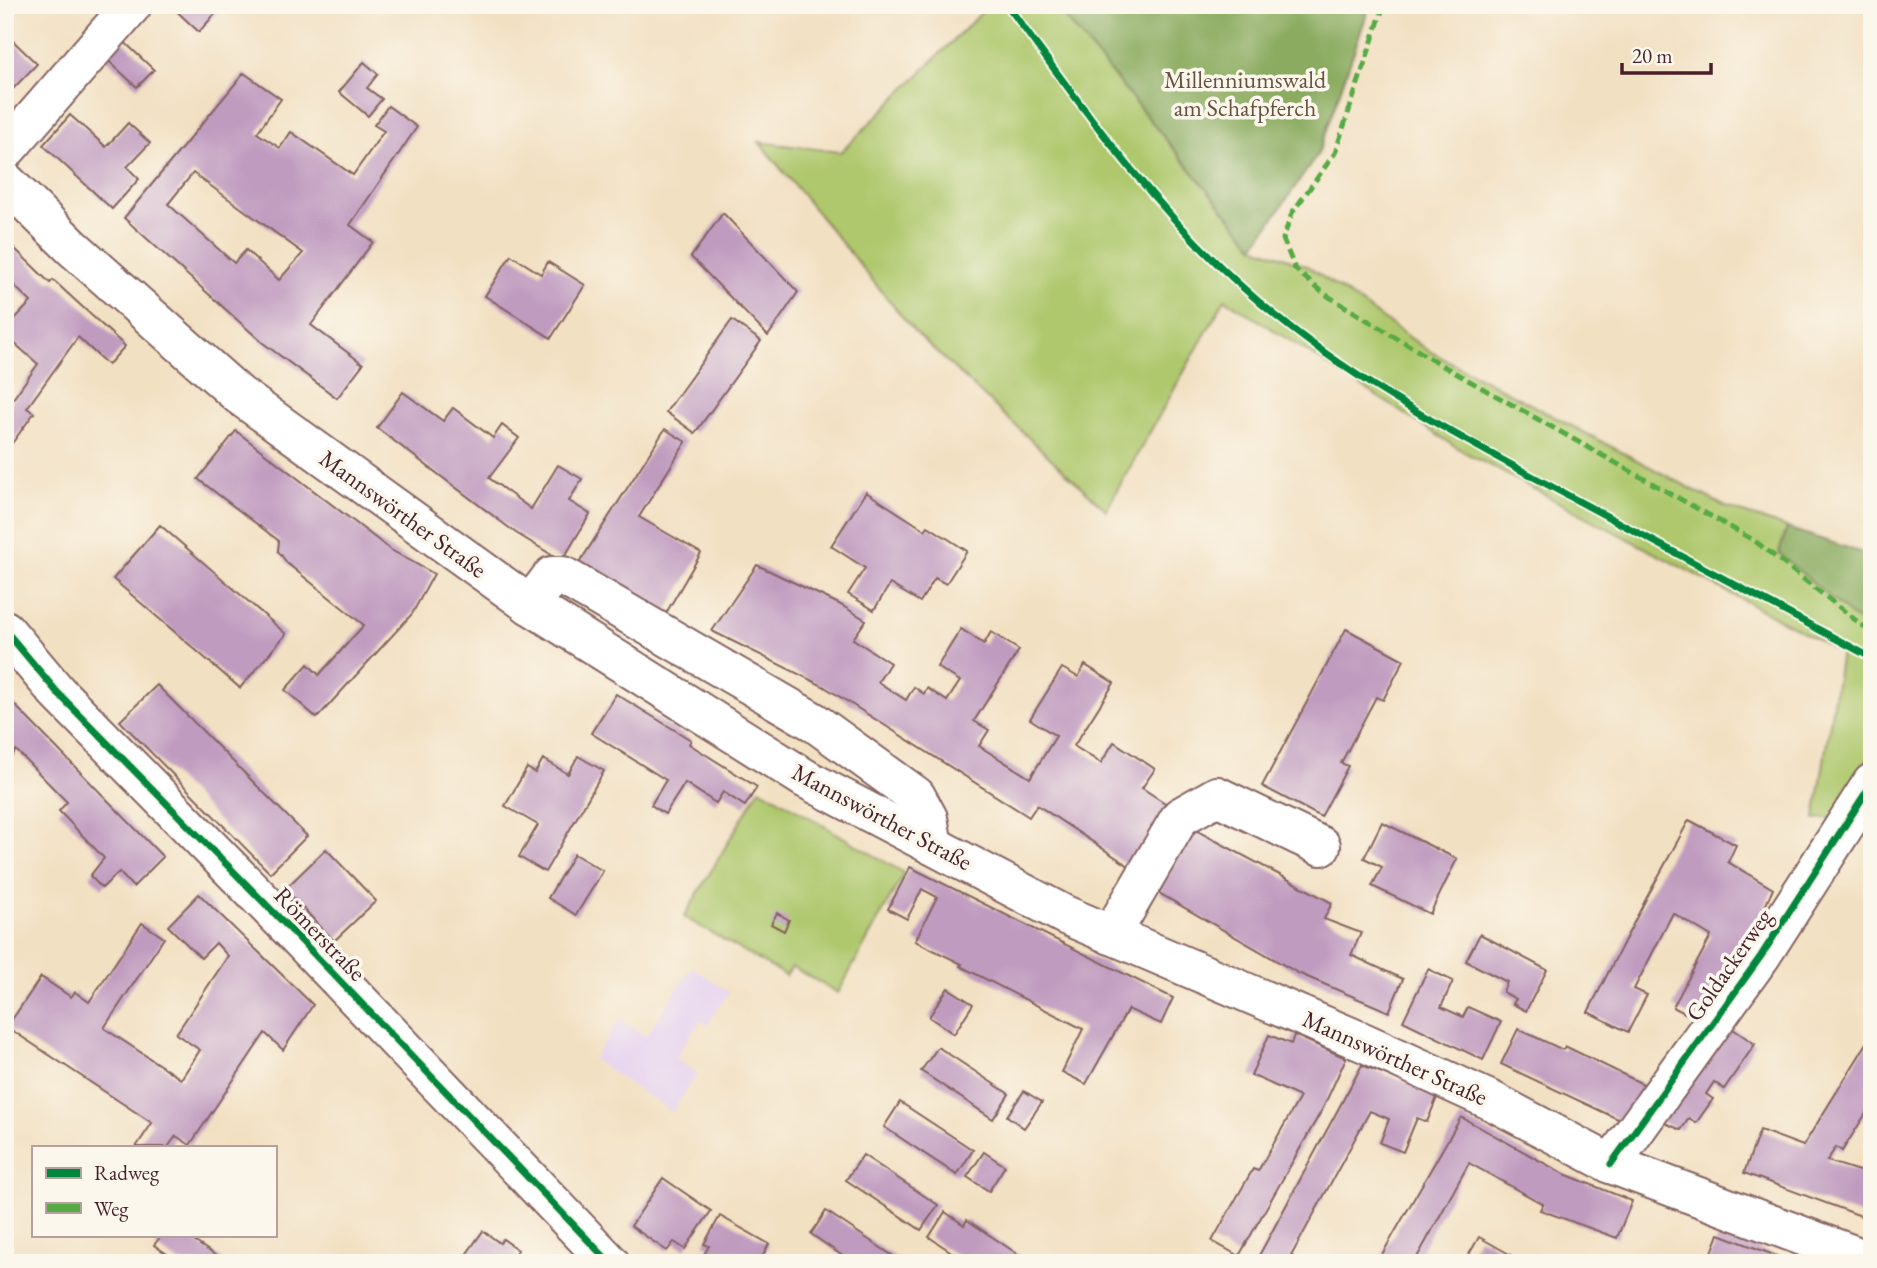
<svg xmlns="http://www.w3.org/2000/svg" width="1877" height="1268" font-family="'EB Garamond',serif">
	<rect width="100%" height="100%" fill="#fbf7ec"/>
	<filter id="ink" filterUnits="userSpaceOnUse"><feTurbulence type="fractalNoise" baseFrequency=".0143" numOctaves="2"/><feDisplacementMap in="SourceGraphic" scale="14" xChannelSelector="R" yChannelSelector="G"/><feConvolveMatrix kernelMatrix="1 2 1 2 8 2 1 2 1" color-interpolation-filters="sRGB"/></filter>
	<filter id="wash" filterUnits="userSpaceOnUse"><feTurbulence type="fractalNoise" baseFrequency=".00686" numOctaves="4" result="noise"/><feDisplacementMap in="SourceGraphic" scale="28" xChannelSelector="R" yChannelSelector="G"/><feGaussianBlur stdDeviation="1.57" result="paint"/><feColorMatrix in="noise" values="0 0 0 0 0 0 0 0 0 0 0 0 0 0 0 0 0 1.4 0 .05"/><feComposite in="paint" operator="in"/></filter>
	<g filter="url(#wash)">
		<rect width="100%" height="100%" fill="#f2e0c2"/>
		<path fill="#e6d2f0" d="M692 967 729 992 707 1025 700 1021 675 1058 698 1073 672 1112 593 1059 620 1019 646 1036Z"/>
		<g fill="#afc86d" stroke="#7c744c" stroke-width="2">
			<path d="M981 5H1055L1254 246 1307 266 1429 351 1726 507 1787 528 1779 553 1872 634V764L1841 817 1815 819 1841 652 1464 452 1225 299 1106 510 914 331 759 142 841 152 984 10Z"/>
			<path d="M760 788 904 873 838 993 792 967 786 976 684 917Z"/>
		</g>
		<g fill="#8bac60" stroke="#6a6646" stroke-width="2">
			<path d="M1055 5H1370L1318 154 1254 246Z"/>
			<path d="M1787 528 1872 556V634L1779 553Z"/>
		</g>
		<g id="blocks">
			<g fill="#c09bc0" fill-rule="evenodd">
				<path d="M170 5H223L199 32Z"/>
				<path d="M5 33 37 64 5 97Z"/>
				<path d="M117 35 154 70 137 87 100 53Z"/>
				<path d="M364 62 378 74 367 88 382 99 368 116 339 92Z"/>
				<path d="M244 73 281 99 257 133 280 148 291 132 353 175 384 131 374 125 388 106 417 127 350 225 373 242 311 325 363 364 337 398 263 343 124 218ZM193 173 303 253 279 280 246 250 234 263 168 204Z"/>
				<path d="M70 115 106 147 128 123 150 143 127 167 139 179 112 209 43 145Z"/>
				<path d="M723 213 798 292 768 336 691 257Z"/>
				<path d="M5 239 50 283 53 280 125 346 108 365 78 337 27 408 34 413 5 453V410L38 364 5 335V329L31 302 5 277Z"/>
				<path d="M511 255 541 274 548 262 585 285 551 338 485 296Z"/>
				<path d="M732 320 761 341 695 433 666 412Z"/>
				<path d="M403 392 443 421 453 408 493 438 502 425 519 438 489 478 531 509 558 465 582 479 569 501 590 514 562 561 516 533 377 428Z"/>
				<path d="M665 429 686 442 639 517 701 553 665 615 578 565Z"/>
				<path d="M236 431 391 550 434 574 412 614 317 718 285 690 308 664 319 675 364 625 288 564 278 551 279 541 198 479Z"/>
				<path d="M866 492 925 530 928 526 967 551 946 584 935 578 920 602 890 584 874 610 848 594 865 568 831 546Z"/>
				<path d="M160 525 286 634 240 688 113 579Z"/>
				<path d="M757 565 839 604 866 620 853 639 890 663 878 682 906 700 914 687 924 694 927 688 947 701 960 681 937 667 961 629 984 644 991 632 1019 650 974 721 989 730 979 746 1030 778 1056 736 1030 719 1062 668 1078 677 1085 665 1114 683 1074 746 1101 763 1114 742 1155 769 1142 788 1168 805 1129 866 1037 805 1029 817 823 686 712 631Z"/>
				<path d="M1346 629 1404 660 1383 700 1376 697 1341 763 1348 766 1321 817 1262 786Z"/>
				<path d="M157 685 307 836 270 873 120 721Z"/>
				<path d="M616 694 691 740 689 744 757 787 745 806 723 792 716 803 685 783 665 814 651 805 666 780 591 733Z"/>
				<path d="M5 695 163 857 133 887 119 872 102 888 90 876 104 858 59 811 67 802 16 750 5 766Z"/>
				<path d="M578 756 604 771 545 872 519 857 538 825 505 806 527 768 535 773 543 759 568 774Z"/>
				<path d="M1689 820 1736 845 1728 862 1773 889 1745 951 1696 1019 1673 1007 1711 936 1673 913 1634 989 1647 995 1628 1032 1588 1012 1646 899Z"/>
				<path d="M1382 822 1457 859 1430 914 1372 886 1382 867 1364 858Z"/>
				<path d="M1192 828 1332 903 1324 919 1361 933 1351 955 1403 979 1389 1012 1298 973 1159 893Z"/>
				<path d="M326 849 376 901 334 941 285 889Z"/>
				<path d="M574 854 603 871 576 915 548 898Z"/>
				<path d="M910 867 1173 998 1161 1024 1128 1009 1086 1084 1062 1072 1083 1029 960 966 962 964 915 941 937 897 922 889 907 919 888 909Z"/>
				<path d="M199 894 313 1005 283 1050 265 1033 190 1145 176 1136 168 1147H136L152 1123 7 1027 41 977 71 997 75 992 89 1002 142 923 164 938 104 1028 181 1079 200 1050 176 1034 228 956 216 943 201 958 168 926Z"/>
				<path d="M777 913 789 920 784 931 771 924Z"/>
				<path d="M1480 934 1547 970 1526 1011 1513 1004 1516 999 1503 992 1507 982 1466 961Z"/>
				<path d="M1428 969 1453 981 1441 1007 1463 1017 1468 1007 1501 1022 1483 1060 1403 1021Z"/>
				<path d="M948 988 973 1004 954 1034 929 1017Z"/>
				<path d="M1724 1023 1755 1044 1724 1089 1714 1082 1706 1094 1713 1099 1696 1123 1689 1118 1681 1130 1658 1120Z"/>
				<path d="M1518 1029 1563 1050 1565 1046 1647 1086 1622 1121 1501 1064Z"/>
				<path d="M1269 1035 1291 1044 1294 1035 1346 1058 1323 1108 1239 1256 1212 1241 1253 1169 1258 1171 1300 1097 1251 1075Z"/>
				<path d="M1872 1035V1104L1842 1151 1836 1147 1827 1161 1872 1175V1220L1744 1173 1760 1130 1803 1146Z"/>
				<path d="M938 1047 1009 1094 993 1119 921 1071Z"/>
				<path d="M1362 1065 1438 1095 1427 1122 1417 1118 1403 1152 1380 1143 1389 1119 1370 1111 1291 1256 1304 1263H1255Z"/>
				<path d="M1024 1091 1042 1102 1024 1128 1007 1116Z"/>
				<path d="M900 1102 973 1150 957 1175 884 1127Z"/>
				<path d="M1461 1117 1562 1173 1632 1201 1617 1238 1540 1210 1543 1204 1469 1163 1414 1263H1377Z"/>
				<path d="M984 1152 1005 1166 989 1191 967 1177Z"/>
				<path d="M863 1155 938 1205 921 1230 846 1180Z"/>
				<path d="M663 1178 711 1211 685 1249 674 1242 667 1251 631 1226Z"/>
				<path d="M826 1211 899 1260 897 1263H853L811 1234Z"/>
				<path d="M945 1212 964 1225 967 1220 1031 1263H968L929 1237Z"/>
				<path d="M720 1216 769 1244 759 1263H699L709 1246 704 1244Z"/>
				<path d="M483 1231 500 1243 503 1239 518 1250 515 1254 527 1263H460Z"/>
				<path d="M1719 1234 1795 1263H1708Z"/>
				<path d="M162 1235H185L227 1263H180L154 1245Z"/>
				<path d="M1479 1237 1511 1255 1506 1263H1464Z"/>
			</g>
		</g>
	</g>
	<g filter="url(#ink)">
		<use href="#blocks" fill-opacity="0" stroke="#856360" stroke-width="2"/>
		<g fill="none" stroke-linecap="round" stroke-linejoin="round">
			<g stroke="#856360" stroke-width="42">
				<g id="minor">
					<path d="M5 151 132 5"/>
					<path d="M530 605 552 576H563L814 722 916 796 928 818 933 845"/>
					<path d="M5 630 57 692 293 932 610 1263"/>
					<path d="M1111 935 1180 817 1217 796 1321 846"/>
					<path d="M1611 1164 1761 956 1872 783"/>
				</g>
			</g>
			<g stroke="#856360" stroke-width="42">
				<path id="major" d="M5 181 72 247 239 395 530 605 806 779 1065 915 1365 1043 1492 1101 1611 1164 1872 1262"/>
			</g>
			<use href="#minor" stroke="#fff" stroke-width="38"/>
			<use href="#major" stroke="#fff" stroke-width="38"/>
			<path stroke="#57aa44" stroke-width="5" stroke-dasharray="10 5" stroke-linecap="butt" d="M1384 5 1335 153 1292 213 1283 239 1295 269 1323 293 1443 366 1755 541 1872 633"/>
			<g stroke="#fbf7ec" stroke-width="11">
				<g id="cycleway">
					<path d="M1007 5C1081 105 1147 201 1240 285 1336 373 1455 435 1569 496 1670 550 1771 604 1872 658"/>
					<path d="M5 630 57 692 293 932 610 1263"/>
					<path d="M1611 1164 1761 956 1872 783"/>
				</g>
			</g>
			<use href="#cycleway" stroke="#00873e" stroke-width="7"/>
		</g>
	</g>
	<g text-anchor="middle" stroke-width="7" stroke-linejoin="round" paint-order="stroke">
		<g font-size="24" fill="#68523f" stroke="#fbf7ec">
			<text x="1245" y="88">Millenniumswald<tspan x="1245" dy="28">am Schafpferch</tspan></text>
		</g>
		<g font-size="24" fill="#4a1f2b" stroke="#fbf7ec">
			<text transform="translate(403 514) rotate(36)" y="8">Mannswörther Straße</text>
			<text transform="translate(882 817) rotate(28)" y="8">Mannswörther Straße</text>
			<text transform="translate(320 934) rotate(46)" y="8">Römerstraße</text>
			<text transform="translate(1729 965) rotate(-55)" y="8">Goldackerweg</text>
			<text transform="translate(1395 1058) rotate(24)" y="8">Mannswörther Straße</text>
		</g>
	</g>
	<rect width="1877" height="1268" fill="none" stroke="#fbf7ec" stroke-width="28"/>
	<rect x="32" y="1146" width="245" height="91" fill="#fbf7ec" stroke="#b4a19f" stroke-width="2"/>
	<rect x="46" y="1168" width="35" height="10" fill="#00873e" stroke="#b4a19f" stroke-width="2"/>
	<text x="94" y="1180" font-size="21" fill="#4a1f2b">Radweg</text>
	<rect x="46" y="1203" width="35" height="10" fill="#57aa44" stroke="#b4a19f" stroke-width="2"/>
	<text x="94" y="1216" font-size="21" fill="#4a1f2b">Weg</text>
	<path d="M1622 63v10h89v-10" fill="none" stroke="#4a1f2b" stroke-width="3.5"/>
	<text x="1632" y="63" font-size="21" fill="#4a1f2b" stroke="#fbf7ec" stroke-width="5" paint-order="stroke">20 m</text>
</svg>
